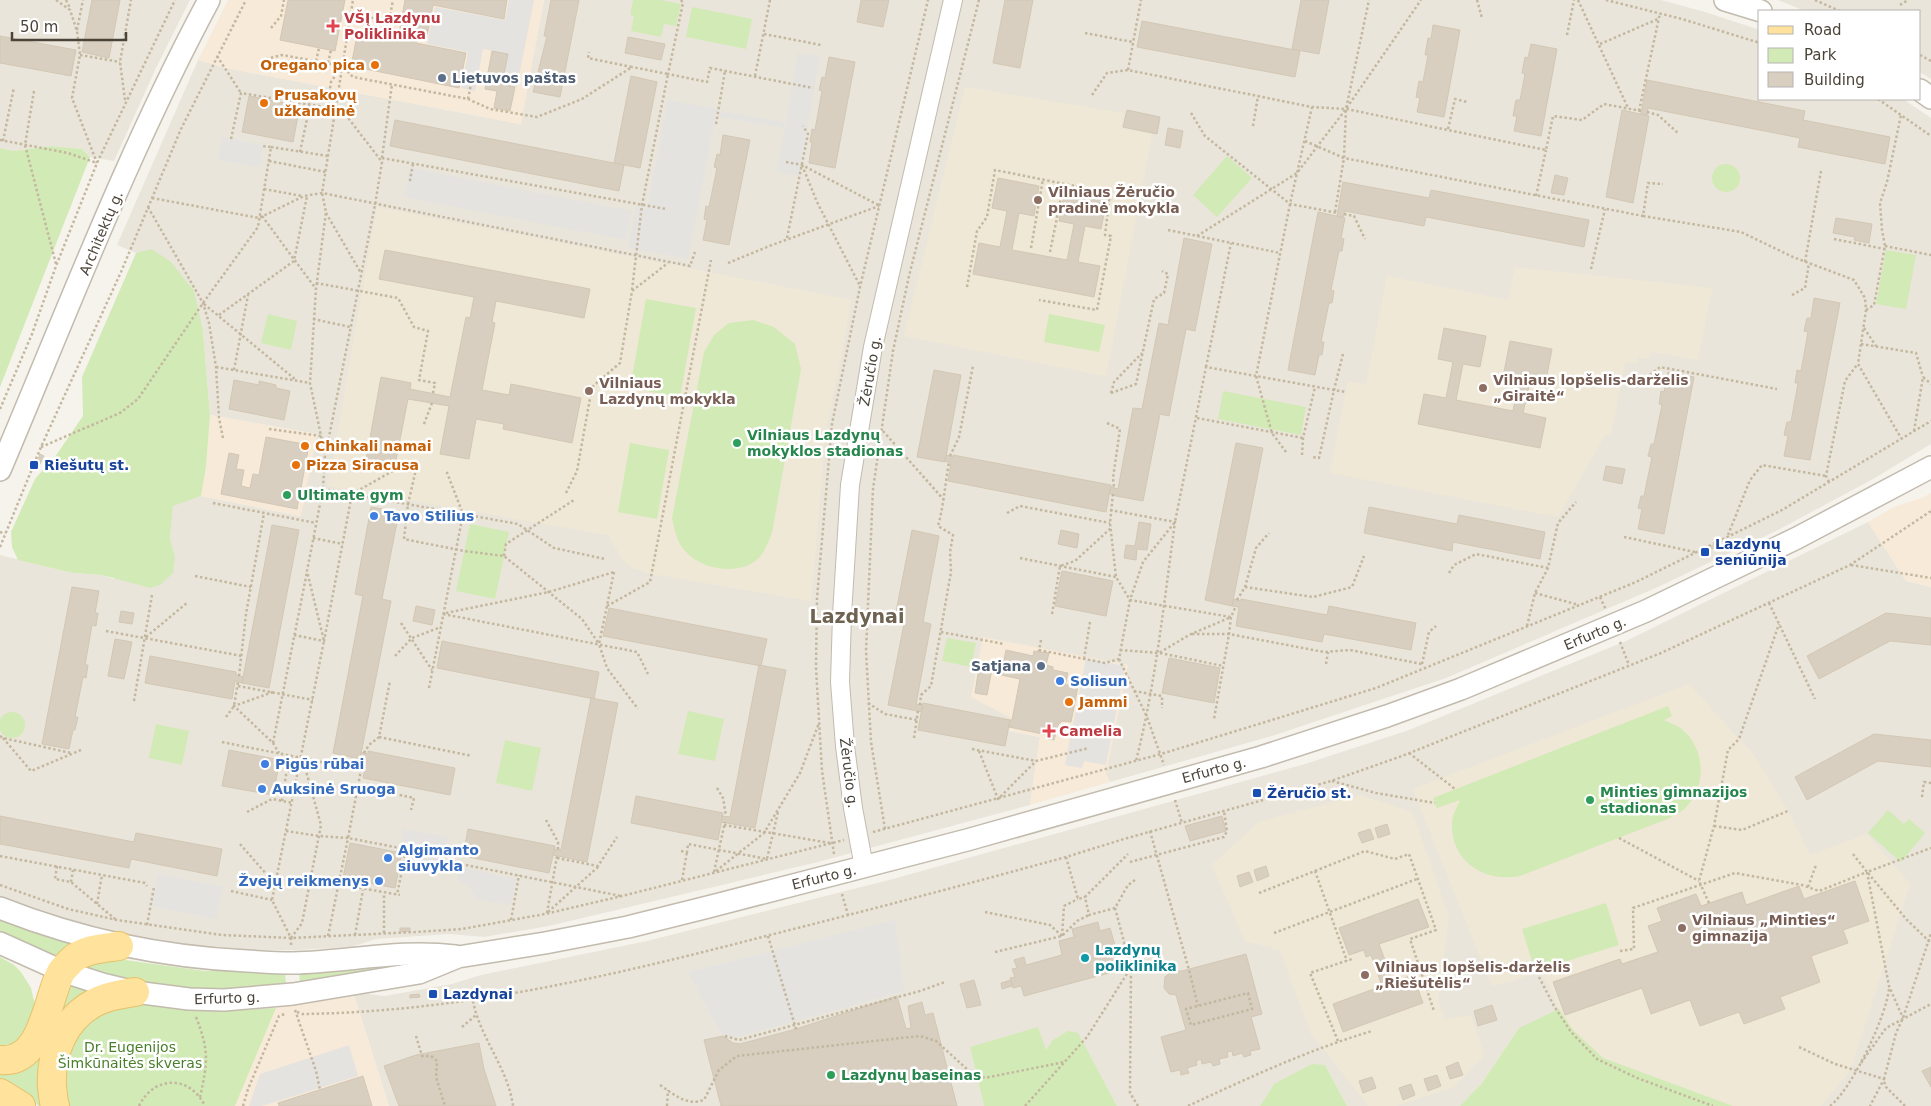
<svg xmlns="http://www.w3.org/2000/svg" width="1931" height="1106" font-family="'DejaVu Sans',sans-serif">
	<rect width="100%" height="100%" fill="#f6f3ec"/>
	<g fill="#eae5da">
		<path d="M0 0H190L156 68 114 161 90 157 82 149 53 146 13 151 0 148Z"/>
		<path d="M544 0H1661L1705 12 1760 30V99H1903L1931 118V444L1873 479 1778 530 1658 587 1446 678 1272 736 1110 782 1106 774 1011 718 1009 731 1040 737 1030 805 814 863 549 926 484 937 449 934 376 939 351 947 296 950H220L183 946 123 935 75 922 0 897V555L73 573 102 575 113 579 175 557 170 538 173 505 201 496 300 516 317 434 210 415 203 331 151 249 136 253 117 245 198 60 226 68 520 124Z"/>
		<path d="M1778 0H1931V79L1920 72V11H1805Z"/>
		<path d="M1868 522 1906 581 1931 587V1106H1733L1519 1028 1482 1083 1460 1106H1347L1325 1065 1274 1084 1260 1106H1117L1078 1034 1046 1050 970 1047 984 1106H389L353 992 384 996 452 984 481 975 647 941 893 879 1305 764 1409 730 1626 641Z"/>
	</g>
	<g fill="#f7ead8">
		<path d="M228 0H544L521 124 226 68 198 60Z"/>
		<path d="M210 415 317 434 301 516 201 496 206 467Z"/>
		<path d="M1931 493V587L1906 581 1868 522 1894 507 1924 497Z"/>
		<path d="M983 637 1128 665 1106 774 1110 782 1030 805 1040 737 1009 731 1011 718 971 697Z"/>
		<path d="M353 992 389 1106H235L276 1008Z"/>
	</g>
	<g fill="#efe8d6">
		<path d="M965 87 1124 113 1121 129 1152 134 1106 376 904 336Z"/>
		<path d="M377 207 851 300 842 352 826 430 811 601 652 574 632 568 623 560 608 535 328 486Z"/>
		<path d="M1515 267 1712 288 1698 360 1651 352 1649 359 1638 357 1637 363 1625 362 1611 435H1605L1558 517 1330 473 1348 381 1366 384 1387 276 1508 300Z"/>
		<path d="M1689 684 1754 755 1788 811 1810 855 1867 834 1910 884 1851 1069 1821 1106H1733L1603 1058 1573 1030 1559 1009 1549 985 1540 973 1492 986 1413 789Z"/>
		<path d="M1360 795 1412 812 1449 917 1438 1000 1445 1020 1471 1015 1484 1055 1454 1087 1396 1106H1368L1323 1048 1311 1034 1280 950 1245 941 1212 865 1259 822Z"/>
	</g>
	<g fill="#d2eab5">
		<path d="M633 0H661L681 4 676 26 664 24 661 37 631 31 634 16 630 15Z"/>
		<path d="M692 7 752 19 746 49 686 37Z"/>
		<path d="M52 146 82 149 90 157 0 387V148L13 151Z"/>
		<path d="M1227 156 1252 178 1217 217 1193 195Z"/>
		<circle cx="1726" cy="178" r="14"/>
		<path d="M151 249 170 261 194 291 203 331 210 415 206 467 201 496 173 506 170 538 175 557 173 573 160 585 150 588 102 575 73 573 18 560 12 547 11 532 35 479 57 454 83 416 82 377 136 253Z"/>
		<path d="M1886 250 1916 255 1906 309 1876 304Z"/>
		<path d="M646 299 696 308 680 397 630 388Z"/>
		<path d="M268 314 297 321 291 350 261 343Z"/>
		<path d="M1049 314 1105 325 1099 352 1044 342Z"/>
		<path d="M753 320 774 327 795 344 801 369 772 533C769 540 766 548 762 554 746 577 704 571 687 553 677 544 675 531 672 518L704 352 714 335 729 323Z"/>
		<path d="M1223 391 1306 407 1301 435 1218 419Z"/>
		<path d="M630 443 669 450 657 519 618 512Z"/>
		<path d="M470 524 509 532 495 599 456 591Z"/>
		<path d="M947 638 976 643 971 667 942 661Z"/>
		<path d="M1668 706 1672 716 1664 720C1670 723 1679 726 1684 731 1704 749 1707 784 1688 805 1683 811 1677 814 1670 818L1520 876C1484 883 1450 861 1452 822 1453 814 1457 807 1460 800L1437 808 1433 798Z"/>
		<path d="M688 711 724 719 715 761 678 754Z"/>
		<circle cx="12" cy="725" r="13"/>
		<path d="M156 724 189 731 182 765 149 758Z"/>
		<path d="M505 740 541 748 532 791 496 783Z"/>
		<path d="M1888 810 1904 824 1909 819 1925 833 1901 862 1868 833Z"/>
		<path d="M1606 903 1619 945 1535 971 1522 929Z"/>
		<path d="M0 917 74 941 59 960 0 933Z"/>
		<path d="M0 957 14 965 21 972 31 988 36 1009 33 1026 13 1046 0 1049Z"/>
		<path d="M103 957 205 971 285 970 286 986 213 991 152 985 82 968Z"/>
		<path d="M445 958 300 984 299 970Z"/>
		<path d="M72 985 92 991 47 1106H39L0 1080V1069L51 1033 70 986Z"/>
		<path d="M137 1002 211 1011 276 1008 235 1106H68L63 1069 78 1030 103 1010Z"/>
		<path d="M1559 1009 1573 1030 1603 1058 1733 1106H1460L1482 1083 1519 1028Z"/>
		<path d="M1038 1027 1046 1050 1053 1040 1068 1031 1078 1033 1117 1106H984L970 1047Z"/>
		<path d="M1312 1064 1325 1065 1347 1106H1260L1274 1084Z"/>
	</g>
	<g fill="#e5e3e0">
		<path d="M509 0H534L517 87 502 84 508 54 483 49 475 91 461 88 468 52 427 44 435 7 505 20Z"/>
		<path d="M798 53 820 56 799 176 777 172Z"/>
		<path d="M668 100 717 109 688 259 628 248 636 206 647 208Z"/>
		<path d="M719 111 785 122 784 128 718 117Z"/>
		<path d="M222 137 263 145 259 167 218 160Z"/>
		<path d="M410 168 632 211 626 240 404 197Z"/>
		<path d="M1086 658 1125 666 1106 765 1084 761 1082 768 1065 765Z"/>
		<path d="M402 829 448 837 440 872 407 866 408 854 403 846Z"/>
		<path d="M458 867 517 879 511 905 476 899 470 888 458 880Z"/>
		<path d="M158 874 223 887 216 919 151 906Z"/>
		<path d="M895 920 904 991 738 1037 726 1036 718 1029 688 972Z"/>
		<path d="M349 1045 358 1076 262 1106H249L260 1074Z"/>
	</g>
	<g fill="#d8cfc1" stroke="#d3c7b4">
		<path d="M92 0H120L109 58 82 52Z"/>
		<path d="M288 0H345L335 51 280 40Z"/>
		<path d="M405 0H507L504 19 433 5 426 41 417 39 416 43 466 53 459 88 351 66 358 31 398 39Z"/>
		<path d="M551 0H579L560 97 533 92 547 36H544Z"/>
		<path d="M861 0H889L883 27 857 22Z"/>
		<path d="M1005 0H1033L1020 68 993 63Z"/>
		<path d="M1301 0H1329L1319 54 1292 49Z"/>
		<path d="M1142 21 1300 51 1295 77 1137 47Z"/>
		<path d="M1433 25 1460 30 1444 117 1417 112 1420 98 1416 97 1419 81 1423 82 1428 55H1425L1428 38 1431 39Z"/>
		<path d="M0 36 76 50 71 76 0 63Z"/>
		<path d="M628 37 665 44 661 60 625 53Z"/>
		<path d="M1531 44 1557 49 1541 136 1514 131 1517 116H1513L1516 100H1520L1525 74 1522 73 1525 57 1528 58Z"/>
		<path d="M492 51 508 54 502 84 515 87 510 111 494 108 497 91 485 89Z"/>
		<path d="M829 57 855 62 835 168 809 163 812 142H810L812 129 815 130 822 91 819 90 822 77 825 78Z"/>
		<path d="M631 76 657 82 640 168 614 163Z"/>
		<path d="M1647 80 1805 111 1803 120 1890 137 1885 164 1798 147 1800 138 1648 108 1647 115 1641 114Z"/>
		<path d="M249 96 300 106 293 142 242 132Z"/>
		<path d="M1127 110 1160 117 1157 134 1123 127Z"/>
		<path d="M1622 110 1649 116 1633 203 1606 197Z"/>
		<path d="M395 120 624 165 619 191 390 146Z"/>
		<path d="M1168 128 1183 131 1180 148 1165 145Z"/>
		<path d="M723 135 750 140 729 245 703 240 707 220 704 219 706 206 709 207 717 168 714 167 717 154 720 155Z"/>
		<path d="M1555 175 1568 178 1564 195 1551 193Z"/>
		<path d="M998 178 1039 186 1034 216 1019 213 1012 250 1067 260 1074 224 1059 221 1065 190 1107 199 1101 229 1085 226 1078 262 1100 266 1094 297 973 274 979 243 1000 247 1007 211 992 208Z"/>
		<path d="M1343 182 1429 198 1431 190 1589 220 1584 247 1426 217 1424 226 1345 211 1343 217 1337 216Z"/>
		<path d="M1318 212 1345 218 1341 238 1344 239 1342 251H1339L1331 290 1334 291 1332 303H1329L1321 342H1324L1322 355H1319L1315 375 1288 370Z"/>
		<path d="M1836 218 1872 224 1869 243 1854 240 1855 237 1833 233Z"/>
		<path d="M1184 238 1212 244 1195 331 1186 329 1169 416 1160 414 1143 501 1116 496 1109 493 1111 487 1118 489 1133 408 1142 409 1159 323 1168 325Z"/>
		<path d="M385 250 590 289 584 318 496 301 492 322 495 323 482 390 509 395 511 384 581 398 572 443 503 429 504 424 476 419 469 459 440 454 449 406 408 399 395 465 366 460 381 377 411 383 410 389 450 397 466 317 470 318 474 297 379 279Z"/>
		<path d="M1814 298 1840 303 1810 460 1784 456 1788 436 1784 435 1787 422H1791L1798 383H1795L1797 370 1801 371 1808 332 1804 331 1807 318H1811Z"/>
		<path d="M1444 328 1486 336 1480 367 1463 364 1456 400 1513 411 1520 375 1504 372 1510 341 1552 349 1546 380 1531 377 1523 413 1546 418 1540 448 1418 424 1424 394 1446 398 1453 362 1438 359Z"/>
		<path d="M934 370 961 375 945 462 917 457Z"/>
		<path d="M1668 372 1694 377 1664 534 1638 529 1642 509 1638 508 1641 496H1644L1652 457 1648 456 1651 444H1654L1662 405 1659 404 1661 391 1664 392Z"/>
		<path d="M234 380 259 385V381L276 385V388L290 391 284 420 229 409Z"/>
		<path d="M266 437 309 445 297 509 221 494 229 453 239 455 236 469 244 470 241 486 250 488 253 474 259 475Z"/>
		<path d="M1236 443 1263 448 1232 606 1205 600Z"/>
		<path d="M40 454 44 456 40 464 37 463Z"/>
		<path d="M946 455 953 457V455L1111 485 1106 512 948 481 951 463 945 461Z"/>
		<path d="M1606 466 1625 469 1622 484 1603 480Z"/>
		<path d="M371 507 399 512 382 599 391 601 360 759 333 753 363 596 355 594Z"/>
		<path d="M1369 507 1457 524 1459 515 1545 532 1540 559 1453 542 1452 551 1364 533Z"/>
		<path d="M1139 522 1151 524 1147 550 1137 549 1136 560 1124 558 1126 545 1135 546Z"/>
		<path d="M272 525 299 530 269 688 242 683Z"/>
		<path d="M912 530 939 536 923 622 931 624 916 704 923 705 922 712 888 705 905 619 895 617Z"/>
		<path d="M1061 530 1079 534 1077 548 1058 544Z"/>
		<path d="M1719 542 1720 545 1712 549 1711 546Z"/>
		<path d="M1062 571 1113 581 1106 616 1055 606Z"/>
		<path d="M72 587 99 591 95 613H98L96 626 92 625 85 665H88L86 678 83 677 75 717H78L75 730H73L69 749 42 744Z"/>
		<path d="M1234 599 1240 601 1241 599 1327 615 1329 606 1416 623 1411 650 1324 634 1322 642 1236 626 1239 607 1232 606Z"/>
		<path d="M416 606 435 610 432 625 413 621Z"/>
		<path d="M609 608 767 639 761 666 603 636Z"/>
		<path d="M121 611 134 613 132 624 119 622Z"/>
		<path d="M1886 613 1931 618V645L1890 641 1819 679 1807 656Z"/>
		<path d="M115 639 132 642 124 679 108 676Z"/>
		<path d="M442 641 599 672 594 699 437 668Z"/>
		<path d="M1006 650 1033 656 1034 651 1049 653 1046 665 1053 667V670L1068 673 1065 686 1069 684 1078 686 1071 722 1062 721 1058 725 1054 740 1047 739V735L1009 727 1010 720H1012L1020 679 1001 675Z"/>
		<path d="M150 656 236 672V675L243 677 242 683 235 681 232 699 145 683Z"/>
		<path d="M1169 658 1220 668 1214 703 1162 693Z"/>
		<path d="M980 661 993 664 987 695 975 693Z"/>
		<path d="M759 665 786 670 755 828 721 822 722 816 730 817Z"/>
		<path d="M591 698 618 703 587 862 553 855 554 849 561 850Z"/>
		<path d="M923 703 1010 720 1005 746 918 730Z"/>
		<path d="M1874 734 1931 740V767L1878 761 1807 800 1795 777Z"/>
		<path d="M229 750 280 760 273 795 222 786Z"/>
		<path d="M368 751 455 768 450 795 363 778 367 760 360 759 361 752 368 754Z"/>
		<path d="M636 796 723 813 718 840 631 823Z"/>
		<path d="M0 816 134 842 136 833 222 849 217 876 131 859 129 868 0 844Z"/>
		<path d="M1222 816 1226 831 1190 841 1185 826Z"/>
		<path d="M1387 824 1390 834 1378 838 1375 828Z"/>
		<path d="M468 829 555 846 549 873 463 856Z"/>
		<path d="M1370 829 1374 839 1362 843 1358 833Z"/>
		<path d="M350 843 402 853 395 888 343 878Z"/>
		<path d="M1266 866 1269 876 1257 881 1254 870Z"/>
		<path d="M1249 872 1253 882 1240 887 1237 876Z"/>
		<path d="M1855 881 1869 921 1843 930 1848 943 1811 956 1820 982 1780 997 1785 1009 1744 1024 1739 1012 1700 1026 1690 1000 1651 1014 1642 988 1565 1015 1553 982 1620 959 1622 964 1658 952 1648 926 1662 921 1657 908 1696 894 1701 906 1742 892 1746 905 1799 886 1804 899Z"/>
		<path d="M1418 899 1429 927 1379 944 1393 982 1413 975 1423 1003 1343 1032 1333 1004 1382 986 1371 955 1366 957 1364 950 1349 955 1339 928Z"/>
		<path d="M1098 922 1100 931 1110 928 1119 959 1111 961 1113 972 1024 996 1021 986 1013 988 1010 978 1015 977 1012 969 1017 968 1014 960 1024 957 1026 965 1062 955 1059 941 1074 937 1072 929Z"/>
		<path d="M400 928H410V931L400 932Z"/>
		<path d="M1246 954 1262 1014 1251 1017 1260 1049 1250 1051 1251 1055 1244 1057 1242 1053 1233 1056 1232 1051 1227 1052 1228 1057 1219 1059 1220 1064 1213 1066 1211 1062 1202 1064 1201 1059 1196 1061 1197 1065 1187 1068 1189 1073 1181 1075 1180 1070 1171 1072 1161 1037 1186 1030 1176 995 1169 994 1164 988 1165 977 1172 971H1182Z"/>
		<path d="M974 980 981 1005 967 1008 960 984Z"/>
		<path d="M1011 980 1012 986 1002 989 1001 983Z"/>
		<path d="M419 994 420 997 410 998V995Z"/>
		<path d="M897 996 906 1029 911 1028 908 1006 922 1002 925 1015 933 1013 957 1106H721L704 1040 723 1036 733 1043 740 1044 796 1029Z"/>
		<path d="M1492 1005 1497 1020 1478 1026 1474 1011Z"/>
		<path d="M479 1043 484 1069 496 1106H399L384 1066 416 1055Z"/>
		<path d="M1458 1062 1463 1075 1450 1079 1446 1067Z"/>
		<path d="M1931 1067V1087L1922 1071Z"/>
		<path d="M1437 1075 1441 1086 1428 1091 1424 1079Z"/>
		<path d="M363 1076 372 1106H279L278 1103Z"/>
		<path d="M1372 1077 1376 1088 1363 1093 1359 1081Z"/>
		<path d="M1411 1084 1415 1095 1403 1100 1399 1088Z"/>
	</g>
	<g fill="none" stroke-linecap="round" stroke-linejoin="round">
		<g stroke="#c2bbae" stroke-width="20">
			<path id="minor" d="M864 867 853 808 845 746 840 682 842 615 850 485 873 347 953 0"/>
		</g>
		<g stroke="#c2bbae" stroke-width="24">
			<g id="tertiary">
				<path d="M1725 0 1761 11"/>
				<path d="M1920 90 1931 98"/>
				<path d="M0 470C67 312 128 151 209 0"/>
				<path d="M0 908C81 940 161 957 247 961 262 962 277 963 293 963 347 962 400 949 455 956"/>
				<path d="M0 943 62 971 102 984 135 992 189 999 224 1000 293 994 419 973 458 957 545 943 628 927 708 907 967 840 1261 757 1387 716 1461 689 1646 611 1797 538 1931 467"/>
			</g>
		</g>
		<g stroke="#e6c16a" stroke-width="30">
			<g id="primary">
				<path d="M0 1060C43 1065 47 998 61 972 64 968 68 964 72 960 84 949 104 948 119 946"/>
				<path d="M0 1093 21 1106"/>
				<path d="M55 1106C53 1100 53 1094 52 1087 50 1054 64 1019 94 1003 106 996 121 994 135 992"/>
			</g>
		</g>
		<g stroke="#c4b79f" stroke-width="2.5" stroke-dasharray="2.5 2.5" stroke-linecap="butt">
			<path d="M56 0 70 10 77 31 80 55 72 98 97 163"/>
			<path d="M66 0 70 8"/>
			<path d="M681 0 683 3 668 74 707 82 710 68 813 88"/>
			<path d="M1477 0 1482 18"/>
			<path d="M1578 0 1628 108"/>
			<path d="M1606 0 1682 19 1760 43"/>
			<path d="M1815 0 1840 11"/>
			<path d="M1900 5 1908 0"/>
			<path d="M351 14 389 21 393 0"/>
			<path d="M271 28 281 16 284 0"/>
			<path d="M77 30 83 0"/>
			<path d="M1085 33 1133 42"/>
			<path d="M764 34 821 45"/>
			<path d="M1567 35 1574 0"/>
			<path d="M1600 44 1658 19"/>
			<path d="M80 55 120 62"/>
			<path d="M1920 55 1931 61"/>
			<path d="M217 56 241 93"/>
			<path d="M266 59 282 55 342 66 353 77 468 99 490 109 537 117 582 99 632 67 588 58 589 52"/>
			<path d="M316 61 319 48"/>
			<path d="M328 63 331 50"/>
			<path d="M1128 70 1141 0"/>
			<path d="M755 76 770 0"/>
			<path d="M34 91 25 145 56 264"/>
			<path d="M1092 95 1107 73 1128 70 1312 107 1346 109 1546 150 1553 116 1582 120 1604 104 1641 111"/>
			<path d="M468 99 471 84"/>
			<path d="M1878 99 1931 136"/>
			<path d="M125 100 120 62 131 0"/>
			<path d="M327 108 331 82 341 67"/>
			<path d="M1639 111 1660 13"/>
			<path d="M1647 112 1658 115 1679 134"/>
			<path d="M1191 113 1205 136 1290 204 1338 213"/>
			<path d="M716 124 725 71"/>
			<path d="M1253 126 1258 96"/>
			<path d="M1448 129 1455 99 1467 102"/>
			<path d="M231 139 241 93 342 110 382 162 375 205 326 452"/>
			<path d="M0 140 68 153 97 163"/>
			<path d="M3 141 14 87"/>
			<path d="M1305 141 1344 158 1643 216 1648 183 1663 184"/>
			<path d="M271 147 328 156"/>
			<path d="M300 152 310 105"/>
			<path d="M382 158 666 209"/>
			<path d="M382 158 392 84"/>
			<path d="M269 161 326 172"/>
			<path d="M786 162 802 165 880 206"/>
			<path d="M413 164 410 180H413"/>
			<path d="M802 165 817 202 860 286"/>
			<path d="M264 189 302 196"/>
			<path d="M1536 196 1546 150"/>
			<path d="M152 198 259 218 304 196 322 193 690 266 695 252"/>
			<path d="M148 207 203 303 209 323 216 367 219 418 223 438"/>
			<path d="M1335 212 1344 158 1346 109 1369 0"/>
			<path d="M326 213 361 273"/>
			<path d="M1344 214 1354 216 1365 239"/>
			<path d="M262 216 316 289"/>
			<path d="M1643 216 1741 232 1793 257 1854 280 1865 298 1866 310 1858 364 1901 438"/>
			<path d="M1168 230 1280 253"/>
			<path d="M1197 236 1297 173 1346 109 1421 0"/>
			<path d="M787 238 808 134 803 126"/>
			<path d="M1834 239 1885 249"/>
			<path d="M1885 246 1931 255"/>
			<path d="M1031 248 1043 179"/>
			<path d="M1050 252 1064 183"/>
			<path d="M1805 262 1821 171"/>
			<path d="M728 263 772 245 879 206"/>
			<path d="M1591 269 1605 209"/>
			<path d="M316 283 398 298 414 327 428 331 419 380 435 383 433 393"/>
			<path d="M967 287 977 231 987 217 995 170 1110 193 1105 235 1111 236 1097 310 1039 300"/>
			<path d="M632 290 642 205 668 74 632 67"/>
			<path d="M1792 295 1805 288 1809 263"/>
			<path d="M204 304 296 380"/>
			<path d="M1866 310 1874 305 1885 246 1882 230 1880 203 1887 182 1901 115"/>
			<path d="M219 315 294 261 307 196"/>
			<path d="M313 319 350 327"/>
			<path d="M1864 328 1876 346"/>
			<path d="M1861 344 1916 353 1923 377"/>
			<path d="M1343 354 1334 390 1346 392"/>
			<path d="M216 367 310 383"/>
			<path d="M1206 367 1231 243"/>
			<path d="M234 370 248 295"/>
			<path d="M1650 375 1660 367 1777 389"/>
			<path d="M1111 393 1136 384 1154 299 1164 293 1168 274 1162 271"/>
			<path d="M1111 393 1114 382 1142 353"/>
			<path d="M0 409 32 334 56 266 97 163 175 0"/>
			<path d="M1197 418 1303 438"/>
			<path d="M1107 423 1120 429 1113 478 1114 488"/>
			<path d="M424 424 432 403"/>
			<path d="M269 429 321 436"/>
			<path d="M883 431 944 500"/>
			<path d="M1914 431 1923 377 1931 384"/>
			<path d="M41 447 120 413 138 399 203 303 258 227 271 147 262 146"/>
			<path d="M1286 452 1272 433 1256 376 1334 390 1319 458 1312 457"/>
			<path d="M1302 455 1303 438 1315 387"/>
			<path d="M950 456 959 437 973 366"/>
			<path d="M1829 482 1826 476 1845 381 1857 365"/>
			<path d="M323 489 518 524 554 548 605 559"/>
			<path d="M566 493 577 471 592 387 620 363 632 291 668 263"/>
			<path d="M1113 494 1110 523 1116 577 1130 600 1231 617 1236 606"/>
			<path d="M213 503 316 523"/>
			<path d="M1110 510 1175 522C1164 602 1156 682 1136 761"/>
			<path d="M1007 513 1020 506 1110 523"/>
			<path d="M0 532 5 534"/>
			<path d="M1728 535 1750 480 1762 465 1826 476"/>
			<path d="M1624 537 1695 552"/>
			<path d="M313 538 343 544"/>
			<path d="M0 547 41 447 121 272 181 129 246 0"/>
			<path d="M504 556 506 544 574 500"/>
			<path d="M1020 558 1116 577"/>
			<path d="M1851 565 1931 578"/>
			<path d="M614 572 599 644 607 668 638 709"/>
			<path d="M1449 573 1454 565 1476 554 1548 568"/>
			<path d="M195 576 251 587"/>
			<path d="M1245 587 1313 597 1352 587 1364 556"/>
			<path d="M1535 593 1579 605"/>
			<path d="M1600 597 1606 610"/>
			<path d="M1237 600 1245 587 1256 548 1269 533"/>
			<path d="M1769 603 1815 699"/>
			<path d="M607 606 650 582 711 260"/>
			<path d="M446 613 549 592 614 572"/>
			<path d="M443 614 637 652 648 674"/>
			<path d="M1052 614 1060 566 1075 561 1111 528"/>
			<path d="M401 623 432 670"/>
			<path d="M1527 626 1535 593 1548 568 1558 523 1576 502"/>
			<path d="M106 631 242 656"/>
			<path d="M941 632 1004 644"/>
			<path d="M1192 634H1229L1214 719"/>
			<path d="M294 635 324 641 352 494 398 468 417 465 408 504 404 539 464 551 504 556 582 619 599 644"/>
			<path d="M146 637 188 602"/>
			<path d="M1041 640 1039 650 1105 663 1119 659 1130 600 1143 562 1175 522 1206 367 1256 376 1290 204 1312 107"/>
			<path d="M1620 642 1629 665"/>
			<path d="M1120 650 1159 653 1189 635 1231 617 1229 634 1324 652 1350 650 1422 664"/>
			<path d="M1160 653 1223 666"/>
			<path d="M395 656 412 638 441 627"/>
			<path d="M1084 659 1090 622"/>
			<path d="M1119 659 1147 717 1164 765"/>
			<path d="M1326 664 1328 652"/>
			<path d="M1422 664 1429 632 1436 626"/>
			<path d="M239 676 246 614 264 513"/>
			<path d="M238 686 313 700"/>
			<path d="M429 688 463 514 446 470"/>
			<path d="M1134 691 1162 696V708"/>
			<path d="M273 692 234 706 273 743 279 753"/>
			<path d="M134 701 152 595"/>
			<path d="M868 703 885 714 917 720"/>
			<path d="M920 705 921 695 931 686 951 572 950 552 953 535 938 526C944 504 945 484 949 462"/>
			<path d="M226 717 234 706 238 682"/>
			<path d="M0 736 3 738 71 753"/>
			<path d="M379 737 472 756"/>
			<path d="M3 738 31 771 81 750"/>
			<path d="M914 738 918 711"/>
			<path d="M222 742 361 770"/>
			<path d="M273 743 307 572"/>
			<path d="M972 749 1036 761"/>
			<path d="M979 751 998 799 1036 761 1089 748"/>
			<path d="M364 753 369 745 379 737 390 681"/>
			<path d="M1409 753 1455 789"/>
			<path d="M363 759 358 786 414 798 411 810"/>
			<path d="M1332 781 1376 793 1435 803"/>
			<path d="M358 786 348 838 400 848 405 855 397 895"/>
			<path d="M717 788 723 798 726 816"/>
			<path d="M1922 797 1924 782 1931 783"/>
			<path d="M1175 800 1182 823"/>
			<path d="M282 801 286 775 301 759"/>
			<path d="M247 812 272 799 293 803"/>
			<path d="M546 820 558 842V850"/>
			<path d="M724 825 830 843"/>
			<path d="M1714 826 1742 830 1788 811"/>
			<path d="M885 829 871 742 866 651 873 489 893 351 909 276 979 0"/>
			<path d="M286 831 319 836 348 838 328 936"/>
			<path d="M1150 831 1189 970 1198 1006"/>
			<path d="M873 832 1161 754 1376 688 1636 582 1782 510 1931 421"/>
			<path d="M1619 838 1699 881"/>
			<path d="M240 844 275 884"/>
			<path d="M681 851 687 852 688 844 767 859 778 812"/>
			<path d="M834 854 822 771 816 668 817 598 832 424 860 287 928 0"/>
			<path d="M1853 854 1867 872 1931 848"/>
			<path d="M0 856 145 883 147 886"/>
			<path d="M1066 857 1078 899 1085 897"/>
			<path d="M557 858 598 866 617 837"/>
			<path d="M1130 862 1224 837 1227 831 1224 811"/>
			<path d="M456 863 621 896"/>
			<path d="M57 866 55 879 71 882 115 919"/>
			<path d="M716 871 764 833 800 773 819 723"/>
			<path d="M1315 871 1365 851 1395 859 1409 854 1436 930 1410 939 1434 1011"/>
			<path d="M714 872 725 822"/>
			<path d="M1867 872 1889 986 1903 1018"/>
			<path d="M1868 873 1907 920 1931 943"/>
			<path d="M310 879 400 895"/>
			<path d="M682 880 687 852"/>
			<path d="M1135 880 1128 885 1115 908 1131 968 1130 1093 1138 1106"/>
			<path d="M71 882 73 870"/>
			<path d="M0 885 68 909 117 920 222 935 291 938 416 932 462 929 545 914 622 896 844 840"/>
			<path d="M1808 887 1816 865"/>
			<path d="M231 891 272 900"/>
			<path d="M1259 893 1315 871 1347 961"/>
			<path d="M842 894 848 915"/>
			<path d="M1709 903 1699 881 1714 826 1728 750 1739 739 1779 624"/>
			<path d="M97 904 102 875"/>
			<path d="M1115 908 1089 915 1085 897 1128 854"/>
			<path d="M548 912 598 867"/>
			<path d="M985 912 1050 925 1062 936"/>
			<path d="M547 913 557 856"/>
			<path d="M511 920 519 875"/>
			<path d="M147 925 154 887"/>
			<path d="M384 933V893"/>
			<path d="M1274 933 1417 879"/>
			<path d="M355 935 363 890"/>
			<path d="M768 936 796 1029"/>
			<path d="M1062 936 1064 906 1078 899"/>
			<path d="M291 938 302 923 321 825 303 760"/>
			<path d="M291 945V938L272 900 324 641 307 571 323 489 325 455 310 383 316 289 326 212 322 193 353 0"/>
			<path d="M1620 951 1634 949 1633 908 1735 873 1802 885 1819 891 1867 872"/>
			<path d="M995 952 1062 936 1077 921 1089 915"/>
			<path d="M1539 977 1554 1006 1571 1032 1597 1059 1637 1078 1713 1106"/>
			<path d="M1248 993 1252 1009 1191 1025 1186 1009Z"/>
			<path d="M473 1001C480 1038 508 1068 513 1106"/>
			<path d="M295 1010 316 1071 320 1090"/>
			<path d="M297 1012 302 1014C462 1012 615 975 770 935 869 910 968 884 1066 857L1124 839 1331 781 1402 756 1661 653 1850 565 1931 511"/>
			<path d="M196 1017C209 1050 208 1062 200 1097"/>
			<path d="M462 1027 476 1015"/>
			<path d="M416 1036 422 1056H431L437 1061 436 1077 445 1106"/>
			<path d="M725 1036 739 1040 920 991 945 982"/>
			<path d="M1338 1041 1310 973 1352 959"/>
			<path d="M1799 1047 1835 1064 1884 1079 1870 1106"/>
			<path d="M1861 1063 1886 1028 1931 1004"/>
			<path d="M660 1085C675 1095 686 1106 704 1100L719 1070 737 1056 920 1036 936 1041 968 1070 985 1078 1064 1062"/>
			<path d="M139 1106C154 1075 190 1075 205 1106"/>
			<path d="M243 1106 248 1089 279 1016 285 1014"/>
			<path d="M667 1106 668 1090"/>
			<path d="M1025 1106 1087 1037 1130 969"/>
			<path d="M1188 1106C1248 1078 1308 1050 1372 1031"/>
			<path d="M1830 1106C1852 1089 1887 1015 1889 988"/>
			<path d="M1905 1106 1885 1086 1884 1079 1896 1033 1903 1018 1931 933"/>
		</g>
		<use href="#minor" stroke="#fff" stroke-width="18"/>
		<use href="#tertiary" stroke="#fff" stroke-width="21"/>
		<use href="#primary" stroke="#ffe39c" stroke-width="28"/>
	</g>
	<g fill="#e0444e" stroke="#fff" stroke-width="2">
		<path d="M330.5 18.5h5v5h5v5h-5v5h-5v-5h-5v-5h5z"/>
		<path d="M1046.5 723.5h5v5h5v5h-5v5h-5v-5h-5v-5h5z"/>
	</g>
	<g fill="#e8710a" stroke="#fff" stroke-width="2">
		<circle cx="375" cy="65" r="5"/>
		<circle cx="264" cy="103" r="5"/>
		<circle cx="305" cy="446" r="5"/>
		<circle cx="296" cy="465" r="5"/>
		<circle cx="1069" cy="702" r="5"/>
	</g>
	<g fill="#5c6f8a" stroke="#fff" stroke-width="2">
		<circle cx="442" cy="78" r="5"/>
		<circle cx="1041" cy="666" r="5"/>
	</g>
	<g fill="#8d6e63" stroke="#fff" stroke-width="2">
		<circle cx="1038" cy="200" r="5"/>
		<circle cx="1483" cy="388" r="5"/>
		<circle cx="589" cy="391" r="5"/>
		<circle cx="1682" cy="928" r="5"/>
		<circle cx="1365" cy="975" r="5"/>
	</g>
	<g fill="#2e9e5b" stroke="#fff" stroke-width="2">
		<circle cx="737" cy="443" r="5"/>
		<circle cx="287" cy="495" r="5"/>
		<circle cx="1590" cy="800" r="5"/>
		<circle cx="831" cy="1075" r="5"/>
	</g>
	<g fill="#1a4fb4" stroke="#fff" stroke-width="2">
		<rect x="29" y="460" width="10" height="10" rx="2.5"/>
		<rect x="1700" y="547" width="10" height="10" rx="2.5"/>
		<rect x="1252" y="788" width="10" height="10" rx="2.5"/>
		<rect x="428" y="989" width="10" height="10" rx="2.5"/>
	</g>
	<g fill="#3f7fe0" stroke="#fff" stroke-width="2">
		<circle cx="374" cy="516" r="5"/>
		<circle cx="1060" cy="681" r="5"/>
		<circle cx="265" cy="764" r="5"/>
		<circle cx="262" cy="789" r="5"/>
		<circle cx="388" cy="858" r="5"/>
		<circle cx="379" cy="881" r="5"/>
	</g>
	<circle fill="#0f9aa8" stroke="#fff" stroke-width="2" cx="1085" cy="958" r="5"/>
	<g text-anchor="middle" stroke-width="5" stroke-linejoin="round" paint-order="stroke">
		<g font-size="14" font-weight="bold" fill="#be3a42" stroke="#fff" text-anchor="start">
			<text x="344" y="23">VŠĮ Lazdynu<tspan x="344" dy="16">Poliklinika</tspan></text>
			<text x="1059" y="736">Camelia</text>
		</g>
		<g font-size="14" font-weight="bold" fill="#c56008" stroke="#fff" text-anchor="start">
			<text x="365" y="70" text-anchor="end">Oregano pica</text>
			<text x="274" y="100">Prusakovų<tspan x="274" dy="16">užkandinė</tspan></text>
			<text x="315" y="451">Chinkali namai</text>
			<text x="306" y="470">Pizza Siracusa</text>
			<text x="1079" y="707">Jammi</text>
		</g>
		<g font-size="14" font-weight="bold" fill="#4e5e75" stroke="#fff" text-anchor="start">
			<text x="452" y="83">Lietuvos paštas</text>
			<text x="1031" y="671" text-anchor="end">Satjana</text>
		</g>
		<g font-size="14" font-weight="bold" fill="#785e54" stroke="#fff" text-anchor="start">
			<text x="1048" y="197">Vilniaus Žėručio<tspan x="1048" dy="16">pradinė mokykla</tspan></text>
			<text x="1493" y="385">Vilniaus lopšelis-darželis<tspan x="1493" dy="16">„Giraitė“</tspan></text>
			<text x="599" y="388">Vilniaus<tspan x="599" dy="16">Lazdynų mokykla</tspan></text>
			<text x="1692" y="925">Vilniaus „Minties“<tspan x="1692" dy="16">gimnazija</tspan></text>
			<text x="1375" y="972">Vilniaus lopšelis-darželis<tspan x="1375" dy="16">„Riešutėlis“</tspan></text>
		</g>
		<g font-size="14" fill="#4b4439" stroke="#fff">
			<text transform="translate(101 233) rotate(-67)" y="5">Architektų g.</text>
			<text transform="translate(870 371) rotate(-80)" y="5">Žėručio g.</text>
			<text transform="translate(1595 633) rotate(-23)" y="5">Erfurto g.</text>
			<text transform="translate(1214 770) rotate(-15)" y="5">Erfurto g.</text>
			<text transform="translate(849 773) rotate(83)" y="5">Žėručio g.</text>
			<text transform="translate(824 877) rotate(-14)" y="5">Erfurto g.</text>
			<text transform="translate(227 998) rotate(-2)" y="5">Erfurto g.</text>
		</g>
		<g font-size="14" font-weight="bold" fill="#27864d" stroke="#fff" text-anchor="start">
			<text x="747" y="440">Vilniaus Lazdynų<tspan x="747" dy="16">mokyklos stadionas</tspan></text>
			<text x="297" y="500">Ultimate gym</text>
			<text x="1600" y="797">Minties gimnazijos<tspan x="1600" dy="16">stadionas</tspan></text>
			<text x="841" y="1080">Lazdynų baseinas</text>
		</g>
		<g font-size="14" font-weight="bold" fill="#164399" stroke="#fff" text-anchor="start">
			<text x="44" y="470">Riešutų st.</text>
			<text x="1715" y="549">Lazdynų<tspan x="1715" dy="16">seniūnija</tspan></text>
			<text x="1267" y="798">Žėručio st.</text>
			<text x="443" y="999">Lazdynai</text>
		</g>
		<g font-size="14" font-weight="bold" fill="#366cbe" stroke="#fff" text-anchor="start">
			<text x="384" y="521">Tavo Stilius</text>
			<text x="1070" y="686">Solisun</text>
			<text x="275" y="769">Pigūs rūbai</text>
			<text x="272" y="794">Auksinė Sruoga</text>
			<text x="398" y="855">Algimanto<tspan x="398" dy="16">siuvykla</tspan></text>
			<text x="369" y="886" text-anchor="end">Žvejų reikmenys</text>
		</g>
		<g font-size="14" font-weight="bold" fill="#0d838f" stroke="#fff" text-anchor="start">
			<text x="1095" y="955">Lazdynų<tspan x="1095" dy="16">poliklinika</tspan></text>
		</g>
		<g font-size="14" fill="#4a7f2a" stroke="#fff">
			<text x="130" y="1052">Dr. Eugenijos<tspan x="130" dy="16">Šimkūnaitės skveras</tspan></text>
		</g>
		<g font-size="19" font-weight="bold" fill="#6e6250" stroke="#fff">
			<text x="857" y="623">Lazdynai</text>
		</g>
	</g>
	<rect x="1758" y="10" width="162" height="90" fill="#ffffff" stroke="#b7b4b0"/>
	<rect x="1768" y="26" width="25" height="8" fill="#ffe39c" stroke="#b7b4b0"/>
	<text x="1804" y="35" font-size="15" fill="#4b4439">Road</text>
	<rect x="1768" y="48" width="25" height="15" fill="#d2eab5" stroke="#b7b4b0"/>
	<text x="1804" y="60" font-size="15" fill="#4b4439">Park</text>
	<rect x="1768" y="72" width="25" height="15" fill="#d8cfc1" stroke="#b7b4b0"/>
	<text x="1804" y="85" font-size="15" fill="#4b4439">Building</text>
	<path d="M12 32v8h114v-8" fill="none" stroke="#4b4439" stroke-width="2.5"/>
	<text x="20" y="32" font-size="15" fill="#4b4439" stroke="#ffffff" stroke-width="4" paint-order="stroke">50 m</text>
</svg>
